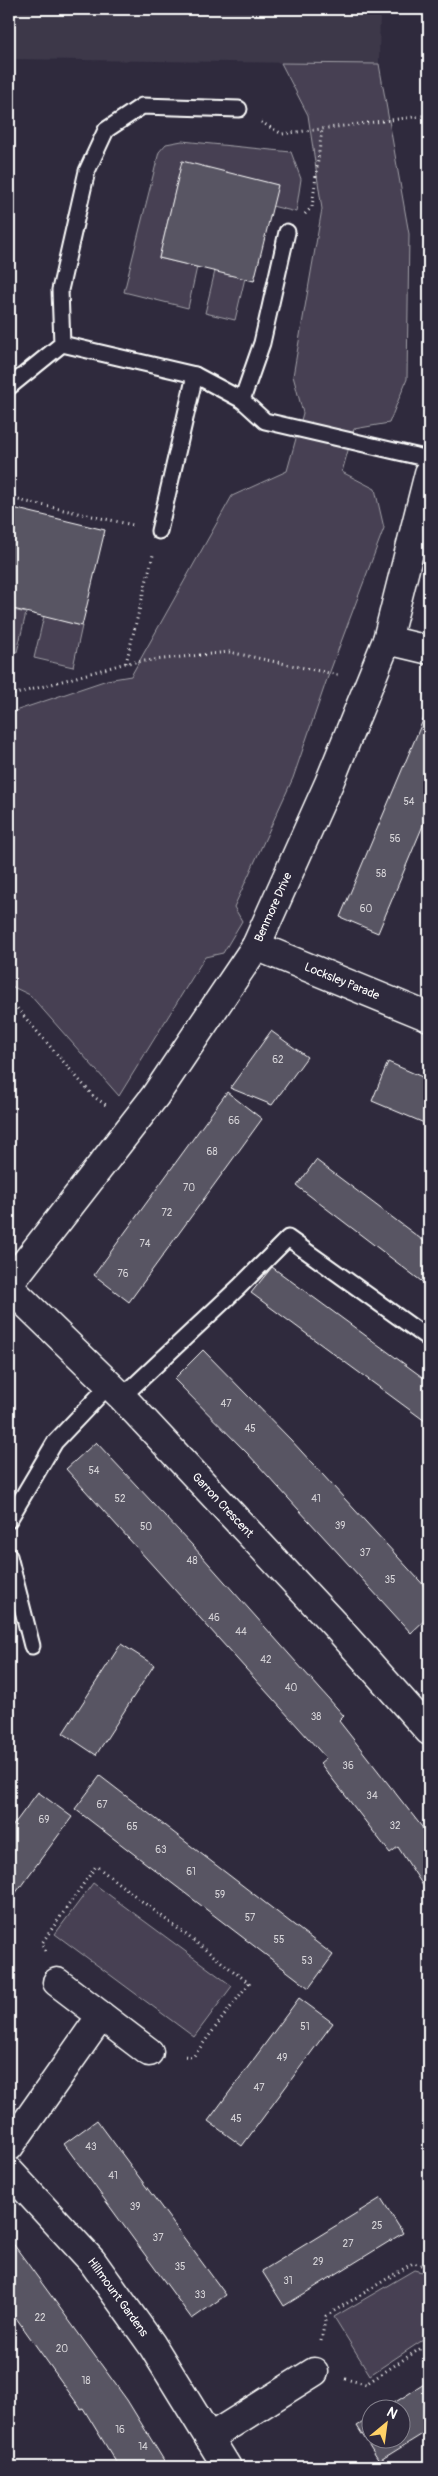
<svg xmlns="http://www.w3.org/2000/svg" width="438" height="2476" font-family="Pangolin,sans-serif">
	<rect width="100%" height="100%" fill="#2f2a3d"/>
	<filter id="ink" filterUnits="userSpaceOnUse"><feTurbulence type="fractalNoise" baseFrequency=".02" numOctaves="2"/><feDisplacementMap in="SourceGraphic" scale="10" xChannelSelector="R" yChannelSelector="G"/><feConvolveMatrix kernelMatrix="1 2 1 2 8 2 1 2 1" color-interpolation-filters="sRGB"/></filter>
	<g filter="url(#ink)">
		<path fill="#3c3749" d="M9 9H380L379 64 9 59Z"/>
		<g fill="#464152" stroke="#a2a0a8">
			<path d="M281 63 379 64 409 234 407 379 389 423 354 429 342 472 375 489 384 528 326 682 293 778 234 907 242 921 223 953 205 957 119 1096 30 995 9 985V713L107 680 131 676 232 496 287 471 303 413 293 376 322 209 308 115Z"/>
			<path d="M182 141 291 152 301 179 296 212 272 206 277 185 182 162 159 258 197 267 188 308 124 292 159 152 166 144Z"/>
			<path d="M215 271 245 278 235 320 205 313Z"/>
			<path d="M9 609 26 613 17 652 9 650Z"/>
			<path d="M44 616 82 626 73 667 34 658Z"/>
			<path d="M93 1883 232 1986 194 2037 55 1934Z"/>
			<path d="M414 2270 426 2273 429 2278V2336L370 2375 334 2317Z"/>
		</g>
		<g fill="#595564" stroke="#fff">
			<path d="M182 161 278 185 254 281 159 258Z"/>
			<path d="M9 507 105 530 82 626 9 608Z"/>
			<path d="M429 706V811L378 933 340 917Z"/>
			<path d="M271 1031 307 1057 272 1105 230 1088Z"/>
			<path d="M388 1062 429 1080V1125L372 1101Z"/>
			<path d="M227 1092 262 1119 129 1302 94 1275Z"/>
			<path d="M316 1160 429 1245V1287L297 1186Z"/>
			<path d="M272 1267 429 1382V1424L251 1293Z"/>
			<path d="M203 1350 291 1440 429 1591V1616L411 1633 248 1454 174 1379Z"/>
			<path d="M96 1442 193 1546 344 1716 339 1721 429 1836V1895L398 1847 390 1853 320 1763 326 1758 66 1469Z"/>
			<path d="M121 1644 154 1665 96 1755 63 1733Z"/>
			<path d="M100 1776 333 1955 309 1988 75 1809Z"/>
			<path d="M38 1792 72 1817 9 1902V1831Z"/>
			<path d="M299 1998 333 2023 242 2146 208 2121Z"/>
			<path d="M97 2120 226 2295 192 2319 64 2144Z"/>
			<path d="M381 2198 403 2233 284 2306 262 2271Z"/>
			<path d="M9 2238 127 2400 168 2467H119L83 2408 81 2409 9 2308Z"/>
			<path d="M429 2381V2430L379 2461 357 2426 370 2418V2438H400V2408H386Z"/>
		</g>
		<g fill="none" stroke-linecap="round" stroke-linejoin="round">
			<g stroke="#fff" stroke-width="19">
				<g id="lane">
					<path d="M62 344 60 290 87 171 106 130 142 106 239 109"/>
					<path d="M9 387 62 344 195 375 242 400 265 421 429 459"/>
					<path d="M242 400 262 343 287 232"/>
					<path d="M159 531 195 375"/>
					<path d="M122 1397 239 1287 288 1238 429 1339"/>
					<path d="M9 1520 55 1442 110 1384"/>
					<path d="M9 1556 32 1646"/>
				</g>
			</g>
			<g stroke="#fff" stroke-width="31">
				<g id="street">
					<path d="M387 640 429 650"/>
					<path d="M256 946 429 1017"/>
					<path d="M9 1284 155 1096 256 946 329 783 387 640 429 473"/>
					<path d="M9 1287 122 1397 334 1624 429 1731"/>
					<path d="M57 1982 149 2052"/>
					<path d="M9 2147 101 2016"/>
					<path d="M9 2171 92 2261 152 2345 227 2467"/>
					<path d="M209 2438 314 2372"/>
				</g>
			</g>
			<g stroke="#fff" stroke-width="3" stroke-dasharray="1 4" stroke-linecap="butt">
				<path d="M261 122 282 134 429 115"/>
				<path d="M305 214 312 207 322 129"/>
				<path d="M9 498 133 525"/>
				<path d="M126 663 153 555"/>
				<path d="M9 696 126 663 229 652 338 675"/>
				<path d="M9 1003 15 1006 94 1097 106 1105"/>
				<path d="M45 1951 42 1943 96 1866 249 1983 193 2057 182 2056"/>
				<path d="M321 2341 326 2316 413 2263 429 2267"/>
				<path d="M345 2379 366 2384 429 2343"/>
			</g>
			<use href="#lane" stroke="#2f2a3d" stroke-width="15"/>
			<use href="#street" stroke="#2f2a3d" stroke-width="28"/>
		</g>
	</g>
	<g text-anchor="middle" stroke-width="4" stroke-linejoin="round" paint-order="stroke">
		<g font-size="10" fill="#d6d4d8">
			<text x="409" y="805">54</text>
			<text x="395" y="842">56</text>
			<text x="381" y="877">58</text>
			<text x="366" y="912">60</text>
			<text x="278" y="1063">62</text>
			<text x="234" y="1124">66</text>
			<text x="212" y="1155">68</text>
			<text x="189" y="1191">70</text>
			<text x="167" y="1216">72</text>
			<text x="145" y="1247">74</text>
			<text x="123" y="1277">76</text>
			<text x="226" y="1407">47</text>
			<text x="250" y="1432">45</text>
			<text x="94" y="1474">54</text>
			<text x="120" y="1502">52</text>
			<text x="316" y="1502">41</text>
			<text x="340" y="1529">39</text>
			<text x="146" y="1530">50</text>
			<text x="365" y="1556">37</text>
			<text x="192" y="1564">48</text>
			<text x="390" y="1583">35</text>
			<text x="214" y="1621">46</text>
			<text x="241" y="1635">44</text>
			<text x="266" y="1663">42</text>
			<text x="291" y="1691">40</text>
			<text x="316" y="1720">38</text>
			<text x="348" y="1769">36</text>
			<text x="372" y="1799">34</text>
			<text x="102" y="1808">67</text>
			<text x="44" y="1823">69</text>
			<text x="395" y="1829">32</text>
			<text x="132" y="1830">65</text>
			<text x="161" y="1853">63</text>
			<text x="191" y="1875">61</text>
			<text x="220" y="1898">59</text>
			<text x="250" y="1921">57</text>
			<text x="279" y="1943">55</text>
			<text x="307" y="1964">53</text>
			<text x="305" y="2030">51</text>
			<text x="282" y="2061">49</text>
			<text x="259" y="2091">47</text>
			<text x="236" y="2122">45</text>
			<text x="91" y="2150">43</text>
			<text x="113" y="2179">41</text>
			<text x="135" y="2210">39</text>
			<text x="377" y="2229">25</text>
			<text x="158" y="2241">37</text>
			<text x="348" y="2247">27</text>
			<text x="318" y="2265">29</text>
			<text x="180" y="2270">35</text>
			<text x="288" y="2284">31</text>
			<text x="200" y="2298">33</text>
			<text x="40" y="2321">22</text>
			<text x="62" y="2352">20</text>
			<text x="86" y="2384">18</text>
			<text x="120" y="2433">16</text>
			<text x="143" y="2450">14</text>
		</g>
		<g font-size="12" fill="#fff" stroke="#2f2a3d">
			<text transform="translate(273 907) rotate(-66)" y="4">Benmore Drive</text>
			<text transform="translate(342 981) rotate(22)" y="4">Locksley Parade</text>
			<text transform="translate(223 1505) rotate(47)" y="4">Garron Crescent</text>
			<text transform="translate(118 2297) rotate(54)" y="4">Hillmount Gardens</text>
		</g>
	</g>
	<rect width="438" height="2476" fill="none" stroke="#2f2a3d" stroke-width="30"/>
	<rect x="15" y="15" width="408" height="2446" fill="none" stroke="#fff" stroke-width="2" filter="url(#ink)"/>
	<g transform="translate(386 2424) rotate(29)"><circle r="24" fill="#2f2a3d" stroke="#827f8b"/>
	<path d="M0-4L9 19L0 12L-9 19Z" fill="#ffd166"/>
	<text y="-8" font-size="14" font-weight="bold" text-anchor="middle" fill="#ffffff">N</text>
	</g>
</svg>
